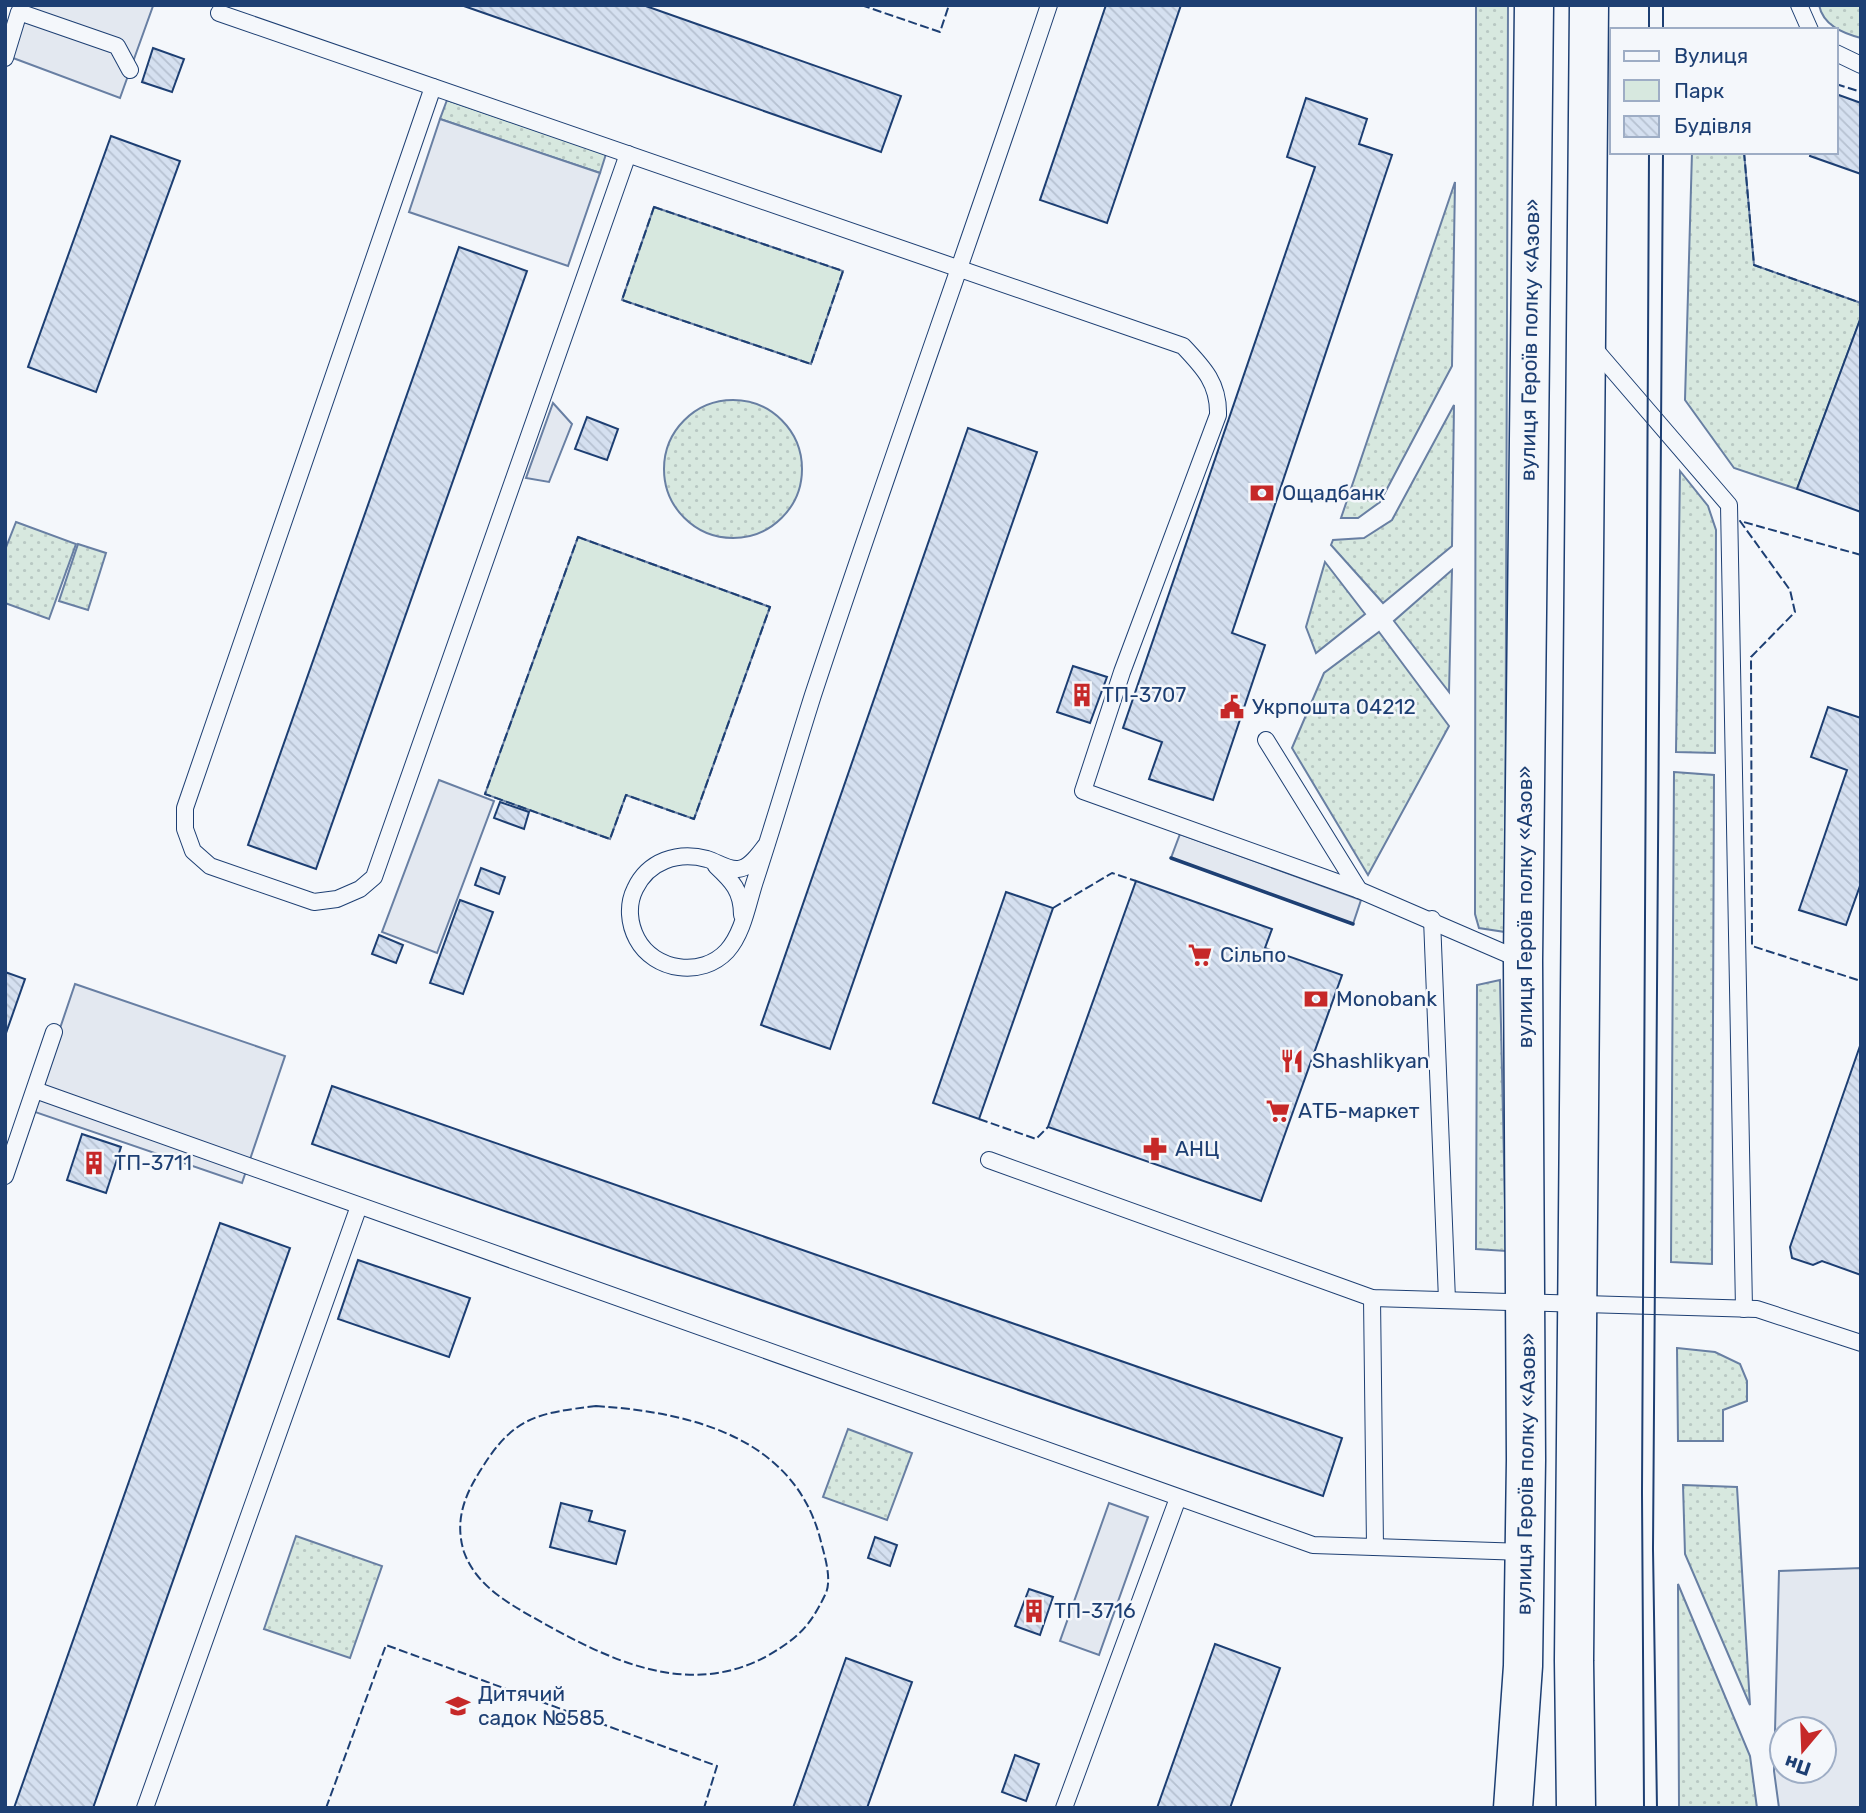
<svg xmlns="http://www.w3.org/2000/svg" width="1866" height="1813" font-family="Rubik,sans-serif">
	<defs>
		<pattern id="green-dots" width="8" height="8" patternUnits="userSpaceOnUse" patternTransform="scale(1.75)"><rect width="8" height="8" fill="#d7e8df"/><path d="M2 2h.1M6 6h.1" fill="none" stroke="#b8c8c3" stroke-width="1.8" stroke-linecap="round"/></pattern>
		<pattern id="building-back-hatch" width="6" height="6" patternUnits="userSpaceOnUse" patternTransform="scale(1.75)"><rect width="6" height="6" fill="#d5e0f0"/><path d="M-1 5l2 2M0 0l6 6M5-1l2 2" fill="none" stroke="#b6c1d1"/></pattern>
	</defs>
	<rect width="100%" height="100%" fill="#f4f7fb"/>
	<g fill="url(#green-dots)" stroke="#687fa3" stroke-width="2">
		<path d="M1476 5H1508L1505 932 1479 928 1475 914Z"/>
		<path d="M1819 5H1861V38C1842 33 1823 25 1819 5Z"/>
		<path d="M447 100 606 154 600 173 440 119Z"/>
		<path d="M1692 152H1744L1754 265 1861 303V317L1797 489 1734 468 1685 400Z"/>
		<path d="M1455 182 1452 366 1380 502 1358 518H1341Z"/>
		<circle cx="733" cy="469" r="69"/>
		<path d="M1454 405 1452 546 1383 603 1331 545 1333 540 1364 538 1392 520Z"/>
		<path d="M1680 471 1708 506 1716 530 1715 753 1676 752Z"/>
		<path d="M16 522 76 544 49 619 5 603V550Z"/>
		<path d="M78 544 106 553 88 610 59 601Z"/>
		<path d="M1325 562 1365 614 1316 653 1306 627Z"/>
		<path d="M1452 570 1449 692 1394 621Z"/>
		<path d="M1379 632 1449 726 1368 875 1292 748 1324 673Z"/>
		<path d="M1674 772 1714 775 1712 1264 1671 1262Z"/>
		<path d="M1500 980 1506 1251 1476 1249 1477 985Z"/>
		<path d="M1677 1348 1715 1352 1740 1364 1747 1381V1401L1723 1410V1441H1678Z"/>
		<path d="M848 1429 912 1453 887 1520 823 1497Z"/>
		<path d="M1683 1485 1737 1487 1750 1705 1685 1554Z"/>
		<path d="M296 1536 382 1566 350 1658 264 1629Z"/>
		<path d="M1678 1584 1750 1756 1757 1808H1679Z"/>
	</g>
	<g fill="#d7e8df" stroke="#687fa3" stroke-width="2">
		<path d="M654 207 843 271 811 364 622 300Z"/>
		<path d="M578 537 770 607 694 819 626 795 610 839 485 794Z"/>
	</g>
	<g fill="#e3e8f0" stroke="#687fa3" stroke-width="2" fill-rule="evenodd">
		<path d="M15 5 153 6 120 98 5 55V31Z"/>
		<path d="M440 119 600 173 568 266 409 212Z"/>
		<path d="M553 403 572 424 549 482 526 478Z"/>
		<path d="M439 780 494 801 437 953 382 932Z"/>
		<path d="M1180 834 1361 900 1353 924 1171 858Z"/>
		<path d="M75 984 285 1056 242 1183 32 1111Z"/>
		<path d="M1109 1503 1148 1517 1099 1655 1060 1641Z"/>
		<path d="M1861 1568V1808H1779L1774 1771 1779 1571ZM1824 1729V1771H1782V1729Z"/>
	</g>
	<g fill="url(#building-back-hatch)" stroke="#1d3f73" stroke-width="2">
		<path d="M461 5H643L901 96 881 152Z"/>
		<path d="M1106 5H1181L1107 223 1040 200Z"/>
		<path d="M153 48 184 59 172 92 142 82Z"/>
		<path d="M1836 94 1861 103V174L1810 156 1811 152H1836Z"/>
		<path d="M1306 98 1367 119 1359 144 1392 155 1232 633 1265 645 1213 800 1149 779 1162 742 1123 728 1315 167 1287 157Z"/>
		<path d="M111 136 180 161 96 392 28 367Z"/>
		<path d="M459 247 527 271 316 869 248 845Z"/>
		<path d="M1861 317V512L1797 489Z"/>
		<path d="M587 417 618 429 607 460 575 449Z"/>
		<path d="M968 428 1037 452 830 1049 761 1025Z"/>
		<path d="M1073 666 1107 677 1090 723 1057 712Z"/>
		<path d="M1828 707 1861 718V883L1846 925 1799 910 1847 770 1811 757Z"/>
		<path d="M500 802 529 812 524 829 494 818Z"/>
		<path d="M481 868 505 877 499 894 475 885Z"/>
		<path d="M1136 881 1272 929 1265 948 1342 975 1261 1201 1048 1127Z"/>
		<path d="M1006 892 1053 908 979 1119 933 1103Z"/>
		<path d="M460 900 493 912 463 994 430 983Z"/>
		<path d="M379 935 403 945 396 963 372 954Z"/>
		<path d="M5 972 25 979 5 1036Z"/>
		<path d="M1861 1043V1275L1822 1261 1813 1265 1792 1258 1790 1247Z"/>
		<path d="M332 1086 1342 1438 1323 1496 312 1144Z"/>
		<path d="M82 1134 121 1147 106 1193 67 1180Z"/>
		<path d="M220 1223 290 1248 93 1808H14Z"/>
		<path d="M358 1260 470 1298 449 1357 338 1319Z"/>
		<path d="M561 1503 592 1511 589 1521 625 1531 616 1564 550 1547Z"/>
		<path d="M875 1537 897 1545 890 1566 868 1558Z"/>
		<path d="M1029 1589 1053 1597 1040 1635 1015 1626Z"/>
		<path d="M1215 1644 1280 1668 1230 1808H1157Z"/>
		<path d="M846 1658 912 1682 867 1808H793Z"/>
		<path d="M1015 1755 1039 1764 1026 1801 1002 1792Z"/>
	</g>
	<g fill="none" stroke-linecap="round" stroke-linejoin="round">
		<g stroke="#1d3f73" stroke-width="18">
			<g id="lane">
				<path d="M1799 5 1810 30"/>
				<path d="M219 13 1183 346C1204 368 1219 384 1218 415L1122 672 1083 791 1359 890 1521 960"/>
				<path d="M1836 53 1861 65"/>
				<path d="M5 58 19 12 117 46 130 70"/>
				<path d="M433 87 185 808V829L193 851 210 866 314 902 337 899 360 889 374 877 628 154"/>
				<path d="M1593 347 1729 505 1744 1309"/>
				<path d="M1266 740 1359 890"/>
				<path d="M767 844C760 852 751 868 738 869 728 870 717 862 707 859 678 851 648 861 635 889 627 905 629 924 637 939 654 971 702 978 727 951 744 932 748 901 756 878 776 817 794 755 813 695 889 464 972 236 1049 5"/>
				<path d="M716 866C732 881 742 891 742 915"/>
				<path d="M1432 919 1447 1300"/>
				<path d="M35 1090 1313 1545 1525 1552"/>
				<path d="M989 1160 1372 1298 1757 1309 1861 1343"/>
				<path d="M5 1176 54 1032"/>
				<path d="M1372 1298 1375 1547"/>
				<path d="M145 1808 359 1206"/>
				<path d="M1064 1808 1178 1498"/>
			</g>
		</g>
		<g stroke="#1d3f73" stroke-width="41">
			<g id="secondary">
				<path d="M1513 1808 1523 1666 1526 1460 1523 961 1534 5"/>
				<path d="M1576 1808 1574 1661 1589 5"/>
			</g>
		</g>
		<use href="#lane" stroke="#f4f7fb" stroke-width="16"/>
		<use href="#secondary" stroke="#f4f7fb" stroke-width="38"/>
		<g stroke="#1d3f73" stroke-width="2">
			<path d="M1649 30V5"/>
			<path d="M1663 30V5"/>
			<path d="M1644 1808 1642 1493 1649 152"/>
			<path d="M1657 1808 1653 1549 1663 152"/>
		</g>
		<g stroke="#1d3f73" stroke-width="2" stroke-dasharray="9 3.5" stroke-linecap="butt">
			<path d="M861 5 940 32 949 5"/>
			<path d="M1836 84 1861 92"/>
			<path d="M1744 152 1754 265 1861 303"/>
			<path d="M654 207 843 271 811 364 622 300Z"/>
			<path d="M578 537 770 607 694 819 626 795 610 839 485 794Z"/>
			<path d="M1861 555 1740 521 1790 590 1795 612 1751 657 1752 946 1861 981"/>
			<path d="M1053 908 1112 873 1136 881"/>
			<path d="M979 1119 1036 1139 1048 1127"/>
			<path d="M596 1406C688 1412 793 1436 820 1538 824 1554 833 1580 825 1595 810 1626 799 1637 769 1655 692 1698 615 1663 545 1624 513 1606 477 1588 464 1552 454 1520 465 1494 482 1468 514 1416 539 1413 596 1406Z"/>
			<path d="M326 1808 386 1645 717 1766 704 1808"/>
		</g>
		<path stroke="#1d3f73" stroke-width="3.5" d="M1171 858 1353 924"/>
	</g>
	<defs>
		<g id="bank-bare" transform="scale(1.89)"><path d="M-6-4H6V4H-6ZM0-2.3a2.3 2.3 0 1 0 0 4.6a2.3 2.3 0 1 0 0-4.6Z" fill="#c62828" stroke="#f4f7fb" stroke-width="2.5" paint-order="stroke"/></g>
		<g id="building-bare" transform="scale(1.89)"><path d="M-4-6H4V6H1V3H-1V6H-4ZM-2.5-4.3h1.7v1.8h-1.7ZM.8-4.3h1.7v1.8H.8ZM-2.5-1h1.7V.8h-1.7ZM.8-1h1.7V.8H.8Z" fill="#c62828" stroke="#f4f7fb" stroke-width="2.5" paint-order="stroke"/></g>
		<g id="civic-bare" transform="scale(1.89)"><path d="M-.6-6.5H3V-4.5H.6V-3L4-1V1h2V6H-6V1h2V-1L-.6-3ZM-1.2 2.5V6h2.4V2.5Z" fill="#c62828" stroke="#f4f7fb" stroke-width="2.5" paint-order="stroke"/></g>
		<g id="supermarket-bare" transform="scale(1.89)"><path d="M-6-5.5h2.5l.6 2H6L4.5 2H-2.5L-4.4-4H-6ZM-1.5 3.2a1.3 1.3 0 1 0 .1 0ZM3 3.2a1.3 1.3 0 1 0 .1 0Z" fill="#c62828" stroke="#f4f7fb" stroke-width="2.5" paint-order="stroke"/></g>
		<g id="restaurant-bare" transform="scale(1.89)"><path d="M-5-6h1v4h1v-4h1v4h1v-4h1v5L-1.5 .5V6h-2V.5L-5-1ZM5-6V6H3V1.5H1.5Q1.5-4 5-6Z" fill="#c62828" stroke="#f4f7fb" stroke-width="2.5" paint-order="stroke"/></g>
		<g id="pharmacy-bare" transform="scale(1.89)"><path d="M-2-6h4v4h4v4h-4v4h-4v-4h-4v-4h4Z" fill="#c62828" stroke="#f4f7fb" stroke-width="2.5" paint-order="stroke"/></g>
		<g id="school-bare" transform="scale(1.89)"><path d="M0-5L7-2L0 1L-7-2ZM-4 1L0 2.5L4 1V4Q0 6-4 4Z" fill="#c62828" stroke="#f4f7fb" stroke-width="2.5" paint-order="stroke"/></g>
	</defs>
	<g fill-rule="evenodd">
		<use href="#bank-bare" x="1262" y="493"/>
		<use href="#building-bare" x="1082" y="695"/>
		<use href="#civic-bare" x="1232" y="707"/>
		<use href="#supermarket-bare" x="1200" y="955"/>
		<use href="#bank-bare" x="1316" y="999"/>
		<use href="#restaurant-bare" x="1292" y="1061"/>
		<use href="#supermarket-bare" x="1278" y="1111"/>
		<use href="#pharmacy-bare" x="1155" y="1149"/>
		<use href="#building-bare" x="94" y="1163"/>
		<use href="#building-bare" x="1034" y="1611"/>
		<use href="#school-bare" x="458" y="1706"/>
	</g>
	<g text-anchor="middle" stroke-width="5" stroke-linejoin="round" paint-order="stroke">
		<g font-size="21" fill="#1d3f73" stroke="#f4f7fb">
			<text transform="translate(1530 340) rotate(-89)" y="7">вулиця Героїв полку «Азов»</text>
			<text transform="translate(1525 907) rotate(-90)" y="7">вулиця Героїв полку «Азов»</text>
			<text transform="translate(1526 1474) rotate(-89)" y="7">вулиця Героїв полку «Азов»</text>
		</g>
		<g font-size="21" fill="#1d3f73" stroke="#f4f7fb" text-anchor="start">
			<text x="1282" y="500">Ощадбанк</text>
			<text x="1102" y="702">ТП-3707</text>
			<text x="1252" y="714">Укрпошта 04212</text>
			<text x="1220" y="962">Сільпо</text>
			<text x="1336" y="1006">Monobank</text>
			<text x="1312" y="1068">Shashlikyan</text>
			<text x="1298" y="1118">АТБ-маркет</text>
			<text x="1175" y="1156">АНЦ</text>
			<text x="114" y="1170">ТП-3711</text>
			<text x="1054" y="1618">ТП-3716</text>
			<text x="478" y="1701">Дитячий<tspan x="478" dy="24">садок №585</tspan></text>
		</g>
	</g>
	<rect width="1866" height="1813" fill="none" stroke="#1d3f73" stroke-width="14"/>
	<rect x="1610" y="28" width="228" height="126" fill="#f4f7fb" stroke="#9eadc5" stroke-width="2"/>
	<rect x="1624" y="51" width="35" height="10" fill="#f4f7fb" stroke="#9eadc5" stroke-width="2"/>
	<text x="1674" y="63" font-size="21" fill="#1d3f73">Вулиця</text>
	<rect x="1624" y="80" width="35" height="21" fill="#d7e8df" stroke="#9eadc5" stroke-width="2"/>
	<text x="1674" y="98" font-size="21" fill="#1d3f73">Парк</text>
	<rect x="1624" y="116" width="35" height="21" fill="url(#building-back-hatch)" stroke="#9eadc5" stroke-width="2"/>
	<text x="1674" y="133" font-size="21" fill="#1d3f73">Будівля</text>
	<g transform="translate(1803 1750) rotate(199)"><circle r="33" fill="#f4f7fb" stroke="#9eadc5" stroke-width="2"/>
	<path d="M0-5L12 26L0 18L-12 26Z" fill="#c62828"/>
	<text y="-10" font-size="19" font-weight="bold" text-anchor="middle" fill="#1d3f73">Пн</text>
	</g>
</svg>
